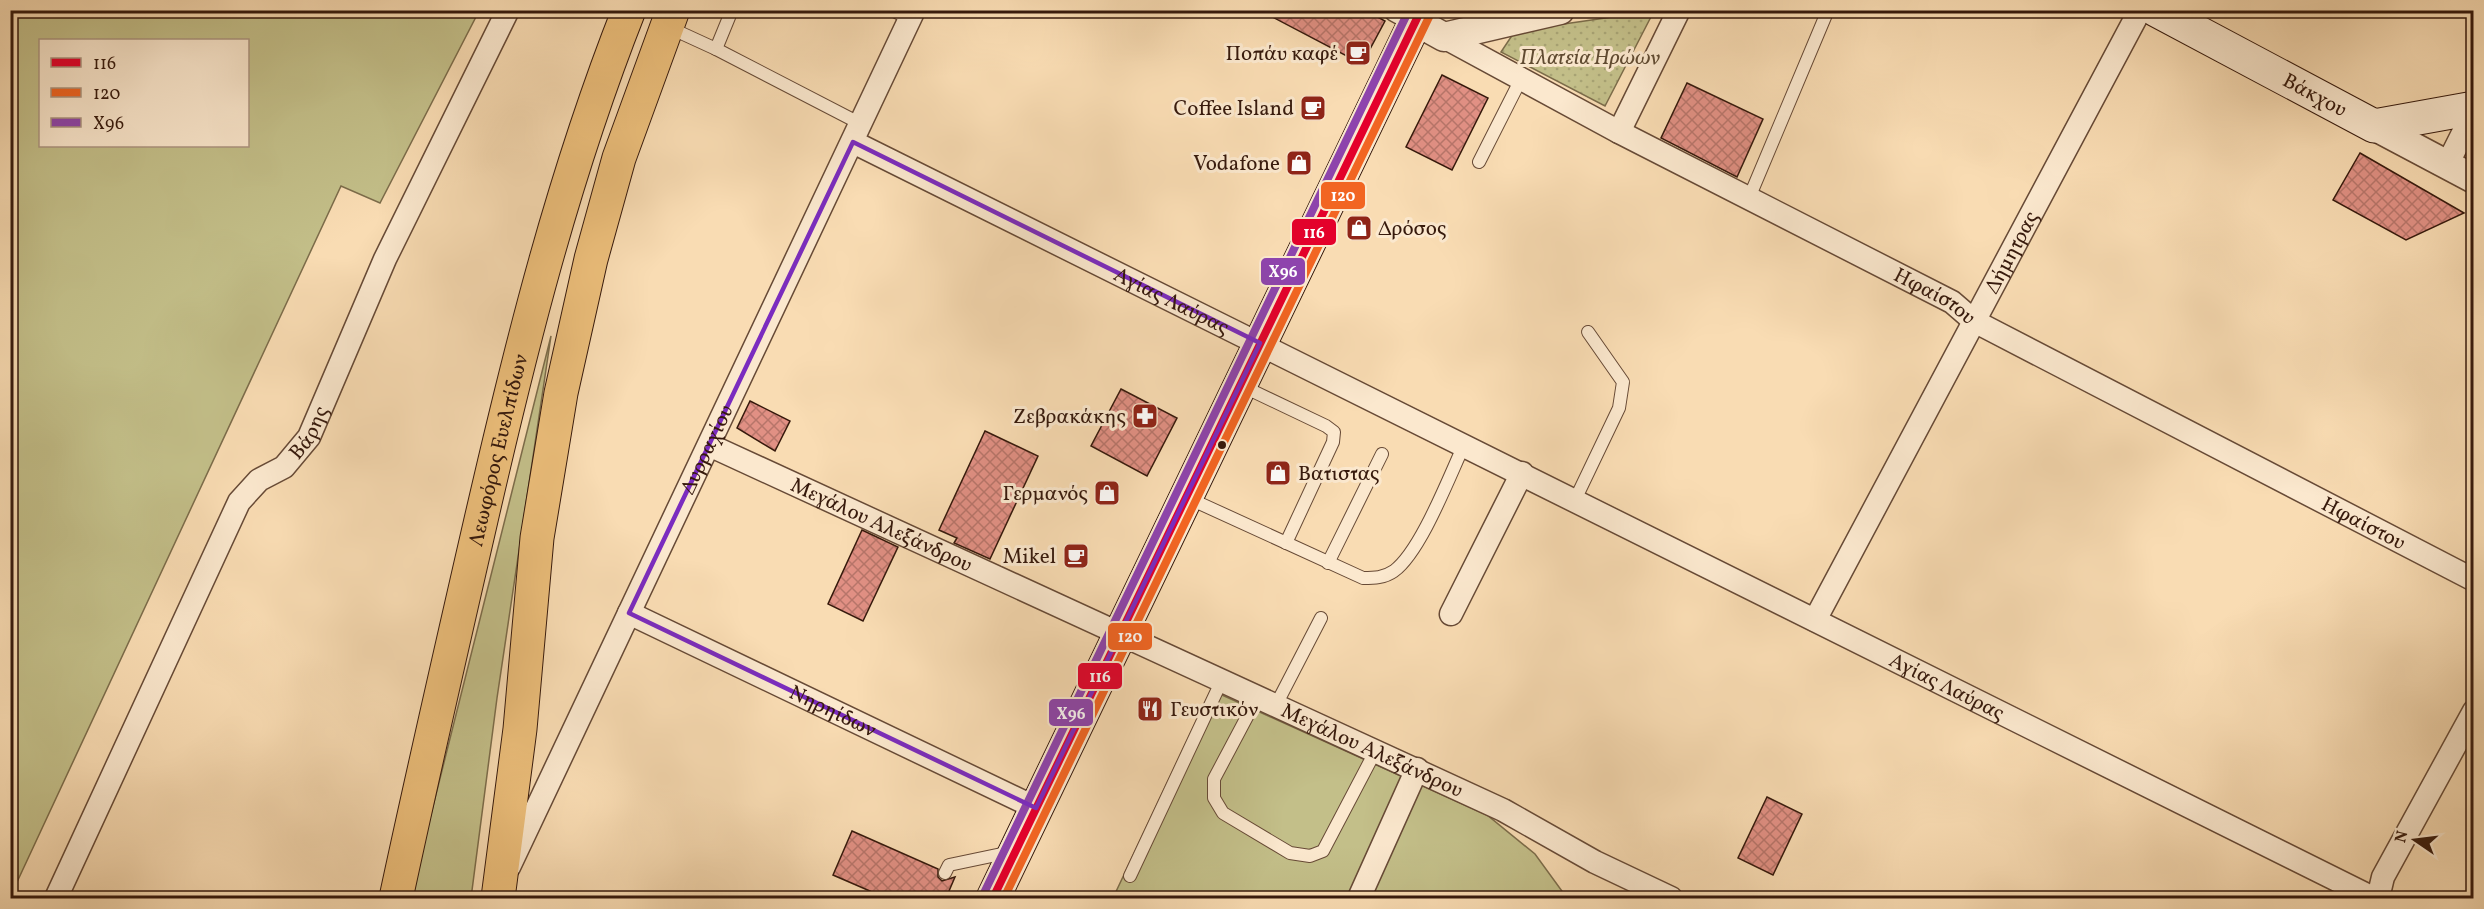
<svg xmlns="http://www.w3.org/2000/svg" width="2484" height="909" font-family="Vollkorn,serif">
	<defs>
		<pattern id="park-dots" width="8" height="8" patternUnits="userSpaceOnUse" patternTransform="scale(1.5)"><rect width="8" height="8" fill="#c3bf89"/><path d="M2 2h.1M6 6h.1" fill="none" stroke="#a8a475" stroke-width="1.8" stroke-linecap="round"/></pattern>
		<pattern id="building-cross-hatch" width="8" height="8" patternUnits="userSpaceOnUse" patternTransform="scale(1.5)"><rect width="8" height="8" fill="#e19084"/><path d="M0 0l8 8M0 8l8-8" fill="none" stroke="#b7756a"/></pattern>
	</defs>
	<rect width="100%" height="100%" fill="#f9dcb3"/>
	<filter id="stains"><feTurbulence type="fractalNoise" baseFrequency=".00333" numOctaves="4"/><feColorMatrix values="0 0 0 0 .2 0 0 0 0 .09 0 0 0 0 .02 0 0 0 .5 -.17"/></filter>
	<radialGradient id="worn" r=".72"><stop offset=".6" stop-color="#630" stop-opacity="0"/><stop offset="1" stop-color="#630" stop-opacity=".3"/></radialGradient>
	<g fill="#c3bf89" stroke="#7c6c4a" stroke-width="1.5" fill-rule="evenodd">
		<path d="M11 10 479 11 380 203 341 186 11 895ZM40 40H248V146H40Z"/>
		<path d="M551 336 497 698 471 898H410Z"/>
		<path d="M1211 690 1487 815 1535 854 1567 898H1113Z"/>
	</g>
	<path fill="url(#park-dots)" stroke="#7c6c4a" stroke-width="1.5" d="M1654 11 1605 106 1501 52 1515 31Z"/>
	<g fill="url(#building-cross-hatch)" stroke="#36190c" stroke-width="1.5">
		<path d="M1259 10H1365L1385 21 1362 64Z"/>
		<path d="M1442 75 1488 98 1452 170 1406 147Z"/>
		<path d="M1687 83 1763 119 1737 177 1661 138Z"/>
		<path d="M2360 153 2464 213 2406 240 2333 200Z"/>
		<path d="M1121 389 1177 418 1147 476 1091 446Z"/>
		<path d="M750 401 790 421 775 451 737 428Z"/>
		<path d="M985 431 1038 456 990 559 954 543 957 538 939 530Z"/>
		<path d="M862 530 898 547 863 621 828 604Z"/>
		<path d="M1767 797 1802 814 1773 875 1738 858Z"/>
		<path d="M852 831 938 869V877L942 881 955 877 946 898H886L833 875Z"/>
	</g>
	<g fill="none" stroke-linecap="round" stroke-linejoin="round">
		<g stroke="#674a36" stroke-width="14">
			<g id="service">
				<path d="M732 10 716 49 861 124"/>
				<path d="M892 10 910 19"/>
				<path d="M668 27 716 49"/>
				<path d="M1479 162 1521 79"/>
				<path d="M1749 198 1828 10"/>
				<path d="M1242 386 1326 426 1334 432 1333 442 1286 543"/>
				<path d="M1188 498 1363 578C1374 578 1384 578 1394 571 1421 551 1449 477 1464 445"/>
				<path d="M1575 500 1619 408 1623 382 1588 332"/>
				<path d="M1328 563 1382 454"/>
				<path d="M1258 696 1214 779V798L1223 813 1290 853 1310 856 1323 851 1376 750"/>
				<path d="M1276 705 1321 618"/>
				<path d="M945 873 949 865 1011 852"/>
				<path d="M1130 876 1222 680"/>
			</g>
		</g>
		<g stroke="#674a36" stroke-width="25">
			<g id="minor">
				<path d="M1395 10 1415 21"/>
				<path id="s1" d="M1444 37 1619 132 1952 302 1974 321 2474 580"/>
				<path d="M1619 132 1679 10"/>
				<path id="s2" d="M853 142 2373 898"/>
				<path d="M2447 165 2474 111"/>
				<path id="s3" d="M709 445 1503 810 1595 862 1671 898"/>
				<path id="s4" d="M629 613 1036 808"/>
				<path d="M1451 614 1522 473"/>
				<path id="s5" d="M1815 620 2140 10"/>
				<path id="s6" d="M509 867 914 10"/>
				<path id="s7" d="M56 898 239 502 259 480 284 467 309 437 385 259 508 10"/>
				<path d="M1359 898 1417 769"/>
				<path d="M2378 898 2383 877 2474 711"/>
			</g>
		</g>
		<g stroke="#674a36" stroke-width="31">
			<g id="tertiary">
				<path d="M1415 21 1444 37 1560 10"/>
				<path d="M2374 126 2474 179"/>
			</g>
		</g>
		<g stroke="#36190c" stroke-width="35">
			<g id="secondary">
				<path id="s8" d="M2156 10 2374 126 2474 108"/>
				<path d="M993 898 1421 10"/>
			</g>
		</g>
		<g stroke="#36190c" stroke-width="35">
			<g id="primary">
				<path id="s9" d="M396 898C423 772 452 646 481 520 521 346 563 177 629 10"/>
				<path d="M498 898 520 729 537 538 561 393 591 259 619 158 673 10"/>
			</g>
		</g>
		<use href="#service" stroke="#fbe8ce" stroke-width="12"/>
		<use href="#minor" stroke="#fbe8ce" stroke-width="22"/>
		<use href="#tertiary" stroke="#fbe8ce" stroke-width="28"/>
		<use href="#secondary" stroke="#fbe8ce" stroke-width="33"/>
		<use href="#primary" stroke="#ecbe7a" stroke-width="33"/>
		<g stroke="#fbe8ce" stroke-width="12">
			<path id="bus-1" d="M993 898 1421 10"/>
		</g>
		<g stroke="#fbe8ce" stroke-width="12">
			<path id="bus-2" d="M1004 898 1430 15"/>
		</g>
		<g stroke="#fbe8ce" stroke-width="12">
			<path id="bus-3" d="M984 893 1409 10"/>
		</g>
		<use href="#bus-1" stroke="#e4002b" stroke-width="8"/>
		<use href="#bus-2" stroke="#f26522" stroke-width="8"/>
		<use href="#bus-3" stroke="#8e44ad" stroke-width="8"/>
	</g>
	<path fill="none" stroke="#7b2cbf" stroke-width="4.5" stroke-linejoin="round" d="M853 142 1260 343 1036 808 629 613Z"/>
	<defs>
		<g id="cafe-square" transform="scale(1.35)"><rect x="-9" y="-9" width="18" height="18" rx="4" fill="#8f2418" stroke="#fbe8ce"/><path d="M-5.5-4.5H6V0H3Q3 3.5 0 3.5H-2.5Q-5.5 3.5-5.5 0ZM3-3.2v2h1.7v-2ZM-6 4.5H4V6H-6Z" fill="#fff"/></g>
		<g id="shop-square" transform="scale(1.35)"><rect x="-9" y="-9" width="18" height="18" rx="4" fill="#8f2418" stroke="#fbe8ce"/><path d="M-5-2.5h2.3a2.7 3.5 0 0 1 5.4 0H5L5.5 6h-11ZM-1.5-2.5h3a1.5 2.3 0 0 0-3 0Z" fill="#fff"/></g>
		<g id="pharmacy-square" transform="scale(1.35)"><rect x="-9" y="-9" width="18" height="18" rx="4" fill="#8f2418" stroke="#fbe8ce"/><path d="M-2-6h4v4h4v4h-4v4h-4v-4h-4v-4h4Z" fill="#fff"/></g>
		<g id="restaurant-square" transform="scale(1.35)"><rect x="-9" y="-9" width="18" height="18" rx="4" fill="#8f2418" stroke="#fbe8ce"/><path d="M-5-6h1v4h1v-4h1v4h1v-4h1v5L-1.5 .5V6h-2V.5L-5-1ZM5-6V6H3V1.5H1.5Q1.5-4 5-6Z" fill="#fff"/></g>
	</defs>
	<g fill-rule="evenodd">
		<use href="#cafe-square" x="1358" y="53"/>
		<use href="#cafe-square" x="1313" y="108"/>
		<use href="#shop-square" x="1299" y="163"/>
		<use href="#shop-square" x="1359" y="228"/>
		<use href="#pharmacy-square" x="1145" y="416"/>
		<use href="#shop-square" x="1278" y="473"/>
		<use href="#shop-square" x="1107" y="493"/>
		<use href="#cafe-square" x="1076" y="556"/>
		<use href="#restaurant-square" x="1150" y="709"/>
	</g>
	<circle fill="#36190c" stroke="#fbe8ce" stroke-width="2" cx="1222" cy="445" r="5"/>
	<g text-anchor="middle" stroke-width="6" stroke-linejoin="round" paint-order="stroke">
		<g font-size="21" fill="#36190c" stroke="#fbe8ce" text-anchor="end">
			<text x="1338" y="60">Ποπάυ καφέ</text>
			<text x="1294" y="115">Coffee Island</text>
			<text x="1280" y="170">Vodafone</text>
			<text x="1378" y="235" text-anchor="start">Δρόσος</text>
			<text x="1126" y="423">Ζεβρακάκης</text>
			<text x="1298" y="480" text-anchor="start">Βατιστας</text>
			<text x="1088" y="500">Γερμανός</text>
			<text x="1056" y="563">Mikel</text>
			<text x="1170" y="716" text-anchor="start">Γευστικόν</text>
		</g>
		<g font-size="21" font-style="italic" fill="#604b32" stroke="#fbe8ce">
			<text x="1590" y="64">Πλατεία Ηρώων</text>
		</g>
		<g font-size="21" fill="#36190c" stroke="#fbe8ce">
			<text dy="7" stroke="none"><textPath href="#s8" startOffset="180">Βάκχου</textPath></text>
			<text dy="7" stroke="none"><textPath href="#s5" startOffset="417">Δήμητρας</textPath></text>
			<text dy="7" stroke="none"><textPath href="#s1" startOffset="555">Ηφαίστου</textPath></text>
			<text dy="7" stroke="none"><textPath href="#s2" startOffset="356">Αγίας Λαύρας</textPath></text>
			<text dy="7" stroke="none"><textPath href="#s7" startOffset="537">Βάρης</textPath></text>
			<text dy="7" stroke="none"><textPath href="#s6" startOffset="462">Δυρραχίου</textPath></text>
			<text dy="7" stroke="none"><textPath href="#s9" startOffset="459">Λεωφόρος Ευελπίδων</textPath></text>
			<text dy="7" stroke="none"><textPath href="#s1" startOffset="1041">Ηφαίστου</textPath></text>
			<text dy="7" stroke="none"><textPath href="#s3" startOffset="190">Μεγάλου Αλεξάνδρου</textPath></text>
			<text dy="7" stroke="none"><textPath href="#s2" startOffset="1222">Αγίας Λαύρας</textPath></text>
			<text dy="7" stroke="none"><textPath href="#s4" startOffset="226">Νηρηίδων</textPath></text>
			<text dy="7" stroke="none"><textPath href="#s3" startOffset="730">Μεγάλου Αλεξάνδρου</textPath></text>
		</g>
	</g>
	<g stroke="#fbe8ce" stroke-width="2">
		<rect x="1320" y="181" width="46" height="29" rx="6" fill="#f26522"/>
		<rect x="1291" y="218" width="46" height="28" rx="6" fill="#e4002b"/>
		<rect x="1260" y="257" width="46" height="29" rx="6" fill="#8e44ad"/>
		<rect x="1107" y="622" width="46" height="29" rx="6" fill="#f26522"/>
		<rect x="1077" y="662" width="46" height="28" rx="6" fill="#e4002b"/>
		<rect x="1048" y="698" width="46" height="29" rx="6" fill="#8e44ad"/>
	</g>
	<g font-size="16" text-anchor="middle" font-weight="bold" fill="#fff">
		<text x="1343" y="201">120</text>
		<text x="1314" y="238">116</text>
		<text x="1283" y="277">Χ96</text>
		<text x="1130" y="642">120</text>
		<text x="1100" y="682">116</text>
		<text x="1071" y="719">Χ96</text>
	</g>
	<rect width="2484" height="909" fill="none" stroke="#f9dcb3" stroke-width="36"/>
	<rect x="12" y="12" width="2460" height="885" fill="none" stroke="#36190c" stroke-width="3"/>
	<rect x="18" y="18" width="2448" height="873" fill="none" stroke="#36190c" stroke-width="1.5"/>
	<rect x="39" y="39" width="210" height="108" fill="#fbe8ce" stroke="#ac9580" stroke-width="1.5"/>
	<rect x="51" y="58" width="30" height="9" fill="#e4002b" stroke="#ac9580" stroke-width="1.5"/>
	<text x="93" y="69" font-size="18" fill="#36190c">116</text>
	<rect x="51" y="88" width="30" height="9" fill="#f26522" stroke="#ac9580" stroke-width="1.5"/>
	<text x="93" y="99" font-size="18" fill="#36190c">120</text>
	<rect x="51" y="118" width="30" height="9" fill="#8e44ad" stroke="#ac9580" stroke-width="1.5"/>
	<text x="93" y="129" font-size="18" fill="#36190c">Χ96</text>
	<g transform="translate(2415 840) rotate(284)" stroke="#fbe8ce" stroke-width="4.5" paint-order="stroke">
	<path d="M0-4.5L10 22L0 15L-10 22Z" fill="#36190c"/>
	<text y="-9" font-size="16" font-weight="bold" text-anchor="middle" fill="#36190c">N</text>
	</g>
	<rect width="100%" height="100%" filter="url(#stains)"/>
	<rect width="100%" height="100%" fill="url(#worn)"/>
</svg>
